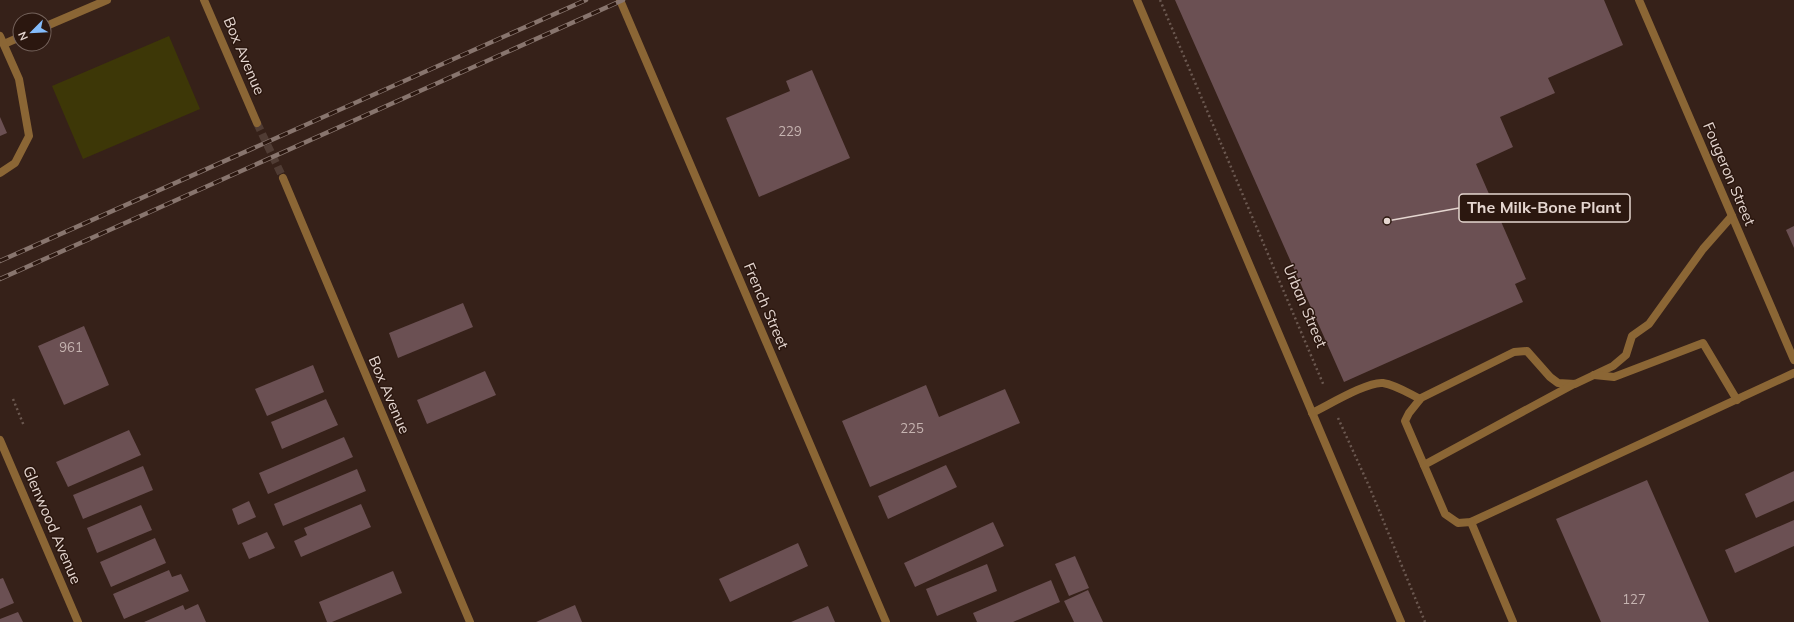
<svg xmlns="http://www.w3.org/2000/svg" width="1794" height="622" font-family="Mulish,sans-serif">
	<rect width="100%" height="100%" fill="#362119"/>
	<path fill="#3d3707" d="M169 36 200 109 83 159 52 86Z"/>
	<g fill="#6b5053">
		<path d="M1175 0H1604L1623 45 1548 78 1555 93 1500 117 1513 147 1476 164 1526 279 1515 284 1523 302 1344 382Z"/>
		<path d="M812 70 850 158 759 197 726 118 790 91 786 81Z"/>
		<path d="M0 117 7 133 0 136Z"/>
		<path d="M1794 226V248L1786 230Z"/>
		<path d="M463 303 473 327 398 358 389 333Z"/>
		<path d="M84 326 109 385 64 405 38 346Z"/>
		<path d="M313 365 324 392 267 416 255 389Z"/>
		<path d="M485 371 496 395 427 424 417 400Z"/>
		<path d="M926 385 939 417 1005 389 1020 423 870 487 842 421Z"/>
		<path d="M326 399 338 425 282 449 271 422Z"/>
		<path d="M129 430 141 455 68 487 56 462Z"/>
		<path d="M344 437 353 457 268 494 259 473Z"/>
		<path d="M946 465 957 487 888 519 878 496Z"/>
		<path d="M143 466 153 490 83 519 73 495Z"/>
		<path d="M357 469 366 491 283 526 274 504Z"/>
		<path d="M1794 471V501L1756 518 1745 494Z"/>
		<path d="M1647 480 1709 622H1601L1556 519Z"/>
		<path d="M249 501 256 517 238 525 232 509Z"/>
		<path d="M361 504 371 527 301 557 294 541 307 535 304 528Z"/>
		<path d="M141 505 152 530 97 553 87 528Z"/>
		<path d="M1794 520V546L1735 573 1725 550Z"/>
		<path d="M993 522 1004 546 915 587 904 563Z"/>
		<path d="M267 532 275 548 249 559 242 543Z"/>
		<path d="M155 538 166 563 111 587 100 562Z"/>
		<path d="M798 543 808 566 730 602 719 579Z"/>
		<path d="M1075 556 1089 588 1069 596 1055 564Z"/>
		<path d="M987 564 997 591 937 616 926 589Z"/>
		<path d="M169 570 172 577 181 574 189 591 124 619 113 594Z"/>
		<path d="M393 571 402 593 332 622H327L319 602Z"/>
		<path d="M3 578 14 603 0 609V579Z"/>
		<path d="M1051 580 1060 602 1013 622H977L973 613Z"/>
		<path d="M1088 590 1103 622H1074L1064 601Z"/>
		<path d="M198 604 206 622H144L183 605 185 610Z"/>
		<path d="M575 605 582 622H536Z"/>
		<path d="M828 606 835 622H791Z"/>
		<path d="M18 612 23 622H0V619Z"/>
	</g>
	<g fill="none" stroke-linecap="round" stroke-linejoin="round">
		<path stroke="#503c34" stroke-width="8" stroke-dasharray="8 4" stroke-linecap="butt" d="M257 123 283 178"/>
		<g stroke="#6b5850" stroke-width="2.5" stroke-dasharray="2 3" stroke-linecap="butt">
			<path d="M1160 0 1324 386"/>
			<path d="M13 399 24 426"/>
			<path d="M1338 418 1369 486 1425 622"/>
		</g>
		<g stroke="#8b6635" stroke-width="8">
			<path d="M44 27 107 0"/>
			<path d="M4 44 20 37"/>
			<path d="M1732 216 1703 249 1649 324 1632 336 1626 355 1613 366 1575 384 1558 383 1550 377 1527 351 1514 352 1421 398 1409 413 1405 421 1445 514 1458 523 1471 522 1794 373"/>
			<path d="M1594 375 1614 377 1703 343 1737 400"/>
			<path d="M1312 413C1327 406 1368 381 1383 383 1396 385 1408 393 1420 399"/>
			<path d="M1424 465 1574 384"/>
			<path d="M1471 522 1513 622"/>
		</g>
		<g stroke="#8b6635" stroke-width="8">
			<path d="M204 0 257 123"/>
			<path d="M620 0 886 622"/>
			<path d="M1137 0 1401 622"/>
			<path d="M1639 0 1794 360"/>
			<path d="M0 36 19 79 29 136 15 163 0 173"/>
			<path d="M283 178 470 622"/>
			<path d="M0 440 78 622"/>
		</g>
		<g stroke="#88756e" stroke-width="4.5">
			<g id="rail">
				<path d="M0 261 586 0"/>
				<path d="M0 279 623 0"/>
			</g>
		</g>
		<use href="#rail" stroke="#2b170f" stroke-width="3" stroke-dasharray="9" stroke-linecap="butt"/>
	</g>
	<g text-anchor="middle" stroke-width="3" stroke-linejoin="round" paint-order="stroke">
		<g font-size="13" fill="#c6b4b1">
			<text x="790" y="136">229</text>
			<text x="71" y="352">961</text>
			<text x="912" y="433">225</text>
			<text x="1634" y="604">127</text>
		</g>
		<g font-size="15" fill="#e5d6d0" stroke="#2b170f">
			<text transform="translate(244 56) rotate(67)" y="5">Box Avenue</text>
			<text transform="translate(1729 174) rotate(67)" y="5">Fougeron Street</text>
			<text transform="translate(766 306) rotate(67)" y="5">French Street</text>
			<text transform="translate(1305 306) rotate(67)" y="5">Urban Street</text>
			<text transform="translate(389 395) rotate(67)" y="5">Box Avenue</text>
			<text transform="translate(52 525) rotate(67)" y="5">Glenwood Avenue</text>
		</g>
	</g>
	<path fill="none" stroke="#e5d6d0" stroke-width="1.5" d="M1387 221L1459 208"/>
	<circle fill="#e5d6d0" stroke="#2b170f" stroke-width="1.5" cx="1387" cy="221" r="4"/>
	<rect fill="#2b170f" stroke="#e5d6d0" stroke-width="1.5" x="1459" y="194" width="171" height="28" rx="4"/>
	<g font-size="16" text-anchor="middle" font-weight="bold" fill="#e5d6d0">
		<text x="1544" y="213">The Milk-Bone Plant</text>
	</g>
	<g transform="translate(32 32) rotate(246)"><circle r="19" fill="#2b170f" stroke="#75635c"/>
	<path d="M0-3L7 15L0 10L-7 15Z" fill="#84bcfb"/>
	<text y="-6" font-size="11" font-weight="bold" text-anchor="middle" fill="#e5d6d0">N</text>
	</g>
</svg>
